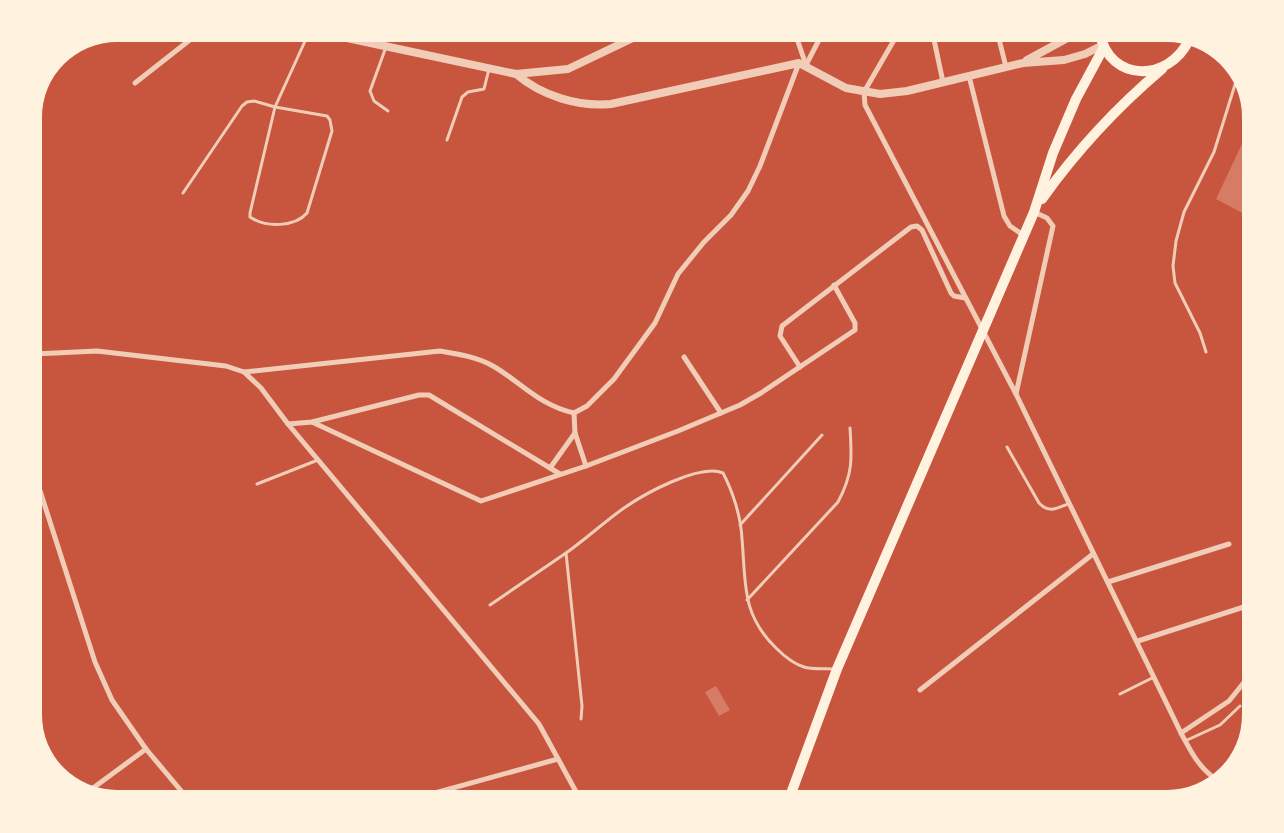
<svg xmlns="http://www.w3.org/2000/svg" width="1284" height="833" font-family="'Source Sans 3',sans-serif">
	<rect width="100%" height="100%" fill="#c8553d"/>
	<g fill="#d67c66">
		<path d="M936 35H958V36L937 41Z"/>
		<path d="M1250 127V217L1216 199Z"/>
		<path d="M716 686 730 710 719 716 705 692Z"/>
	</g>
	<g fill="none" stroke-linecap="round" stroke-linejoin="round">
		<g stroke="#f1ccb7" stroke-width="3">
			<path d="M386 47 370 91 374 101 388 111"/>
			<path d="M447 140 462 97 468 92 484 89 489 69"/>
			<path d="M183 193 242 106 247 102 254 101 275 107 327 116 330 120 332 131 307 213C295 227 266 228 250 217V213L275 107 306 39"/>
			<path d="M1206 352 1200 333 1175 283 1173 266 1176 241 1184 212 1214 152 1238 75"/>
			<path d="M1007 447 1039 503C1048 513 1056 509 1068 504"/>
			<path d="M257 484 318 460"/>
			<path d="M740 525 822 435"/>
			<path d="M747 600 838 502C853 474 852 459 850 428"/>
			<path d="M490 605 566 553"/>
			<path d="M1120 694 1154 677"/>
			<path d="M581 719 582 706 566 553C586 539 604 522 624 508 644 494 700 463 723 473 733 492 741 517 742 539 746 583 741 614 776 648 783 655 794 664 804 667 813 670 825 668 834 669"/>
			<path d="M1185 741 1220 725 1240 706"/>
		</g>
		<g stroke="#f1ccb7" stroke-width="5">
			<path d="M897 35 864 92 865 105 1016 394 1181 733C1191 752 1199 768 1217 780"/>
			<path d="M933 35 943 82"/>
			<path d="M998 35 1006 67"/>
			<path d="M796 36 806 65"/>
			<path d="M806 65 821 36"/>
			<path d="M969 76 1004 216 1010 226 1023 235"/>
			<path d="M135 83 191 39"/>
			<path d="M34 354 97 351 226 366 244 372 440 351C458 354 477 357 493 366 522 383 539 405 574 413L587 406 614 379 655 323 678 274 704 242 731 215 748 191 760 166 799 63"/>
			<path d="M684 357 721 413"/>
			<path d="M800 367 780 336 782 326 911 227 917 226 922 230 951 293 954 296 965 298"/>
			<path d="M244 372 261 388 288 424 539 724 580 799"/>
			<path d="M1016 394 1053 226 1047 218 1034 212"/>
			<path d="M574 413 575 433 586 466"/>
			<path d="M312 422 481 501 586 466 678 431 740 405 761 393 855 330V323L834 285"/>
			<path d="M288 424 312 422 419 395H429L560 474"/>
			<path d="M550 468 575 433"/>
			<path d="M34 472 95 662 112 700 146 749 188 799"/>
			<path d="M1108 582 1229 544"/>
			<path d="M1138 641 1250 605"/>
			<path d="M920 690 1093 554"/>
			<path d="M1181 733 1229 701 1250 675"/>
			<path d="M89 791 146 749"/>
			<path d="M413 799 558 759"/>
		</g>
		<g stroke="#f1ccb7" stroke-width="8">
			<path d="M347 38 516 74 568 69 635 37"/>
			<path d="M1027 60 1075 34"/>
			<path d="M516 74C542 96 578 107 611 104L799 63 846 88 880 94 907 91 1023 63 1064 60 1085 54 1103 45"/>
		</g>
		<g stroke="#fff3e0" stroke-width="10">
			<path d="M1100 34C1110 83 1169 82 1189 40"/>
			<path d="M1042 199C1077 150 1116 108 1162 69"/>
			<path d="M789 799 837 669 1034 212 1053 153 1076 99 1104 47"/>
		</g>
	</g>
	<path d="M0 0H1284V833H0ZM117 42H1167A75 75 0 0 1 1242 117V715A75 75 0 0 1 1167 790H117A75 75 0 0 1 42 715V117A75 75 0 0 1 117 42Z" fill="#fff3e0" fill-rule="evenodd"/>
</svg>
